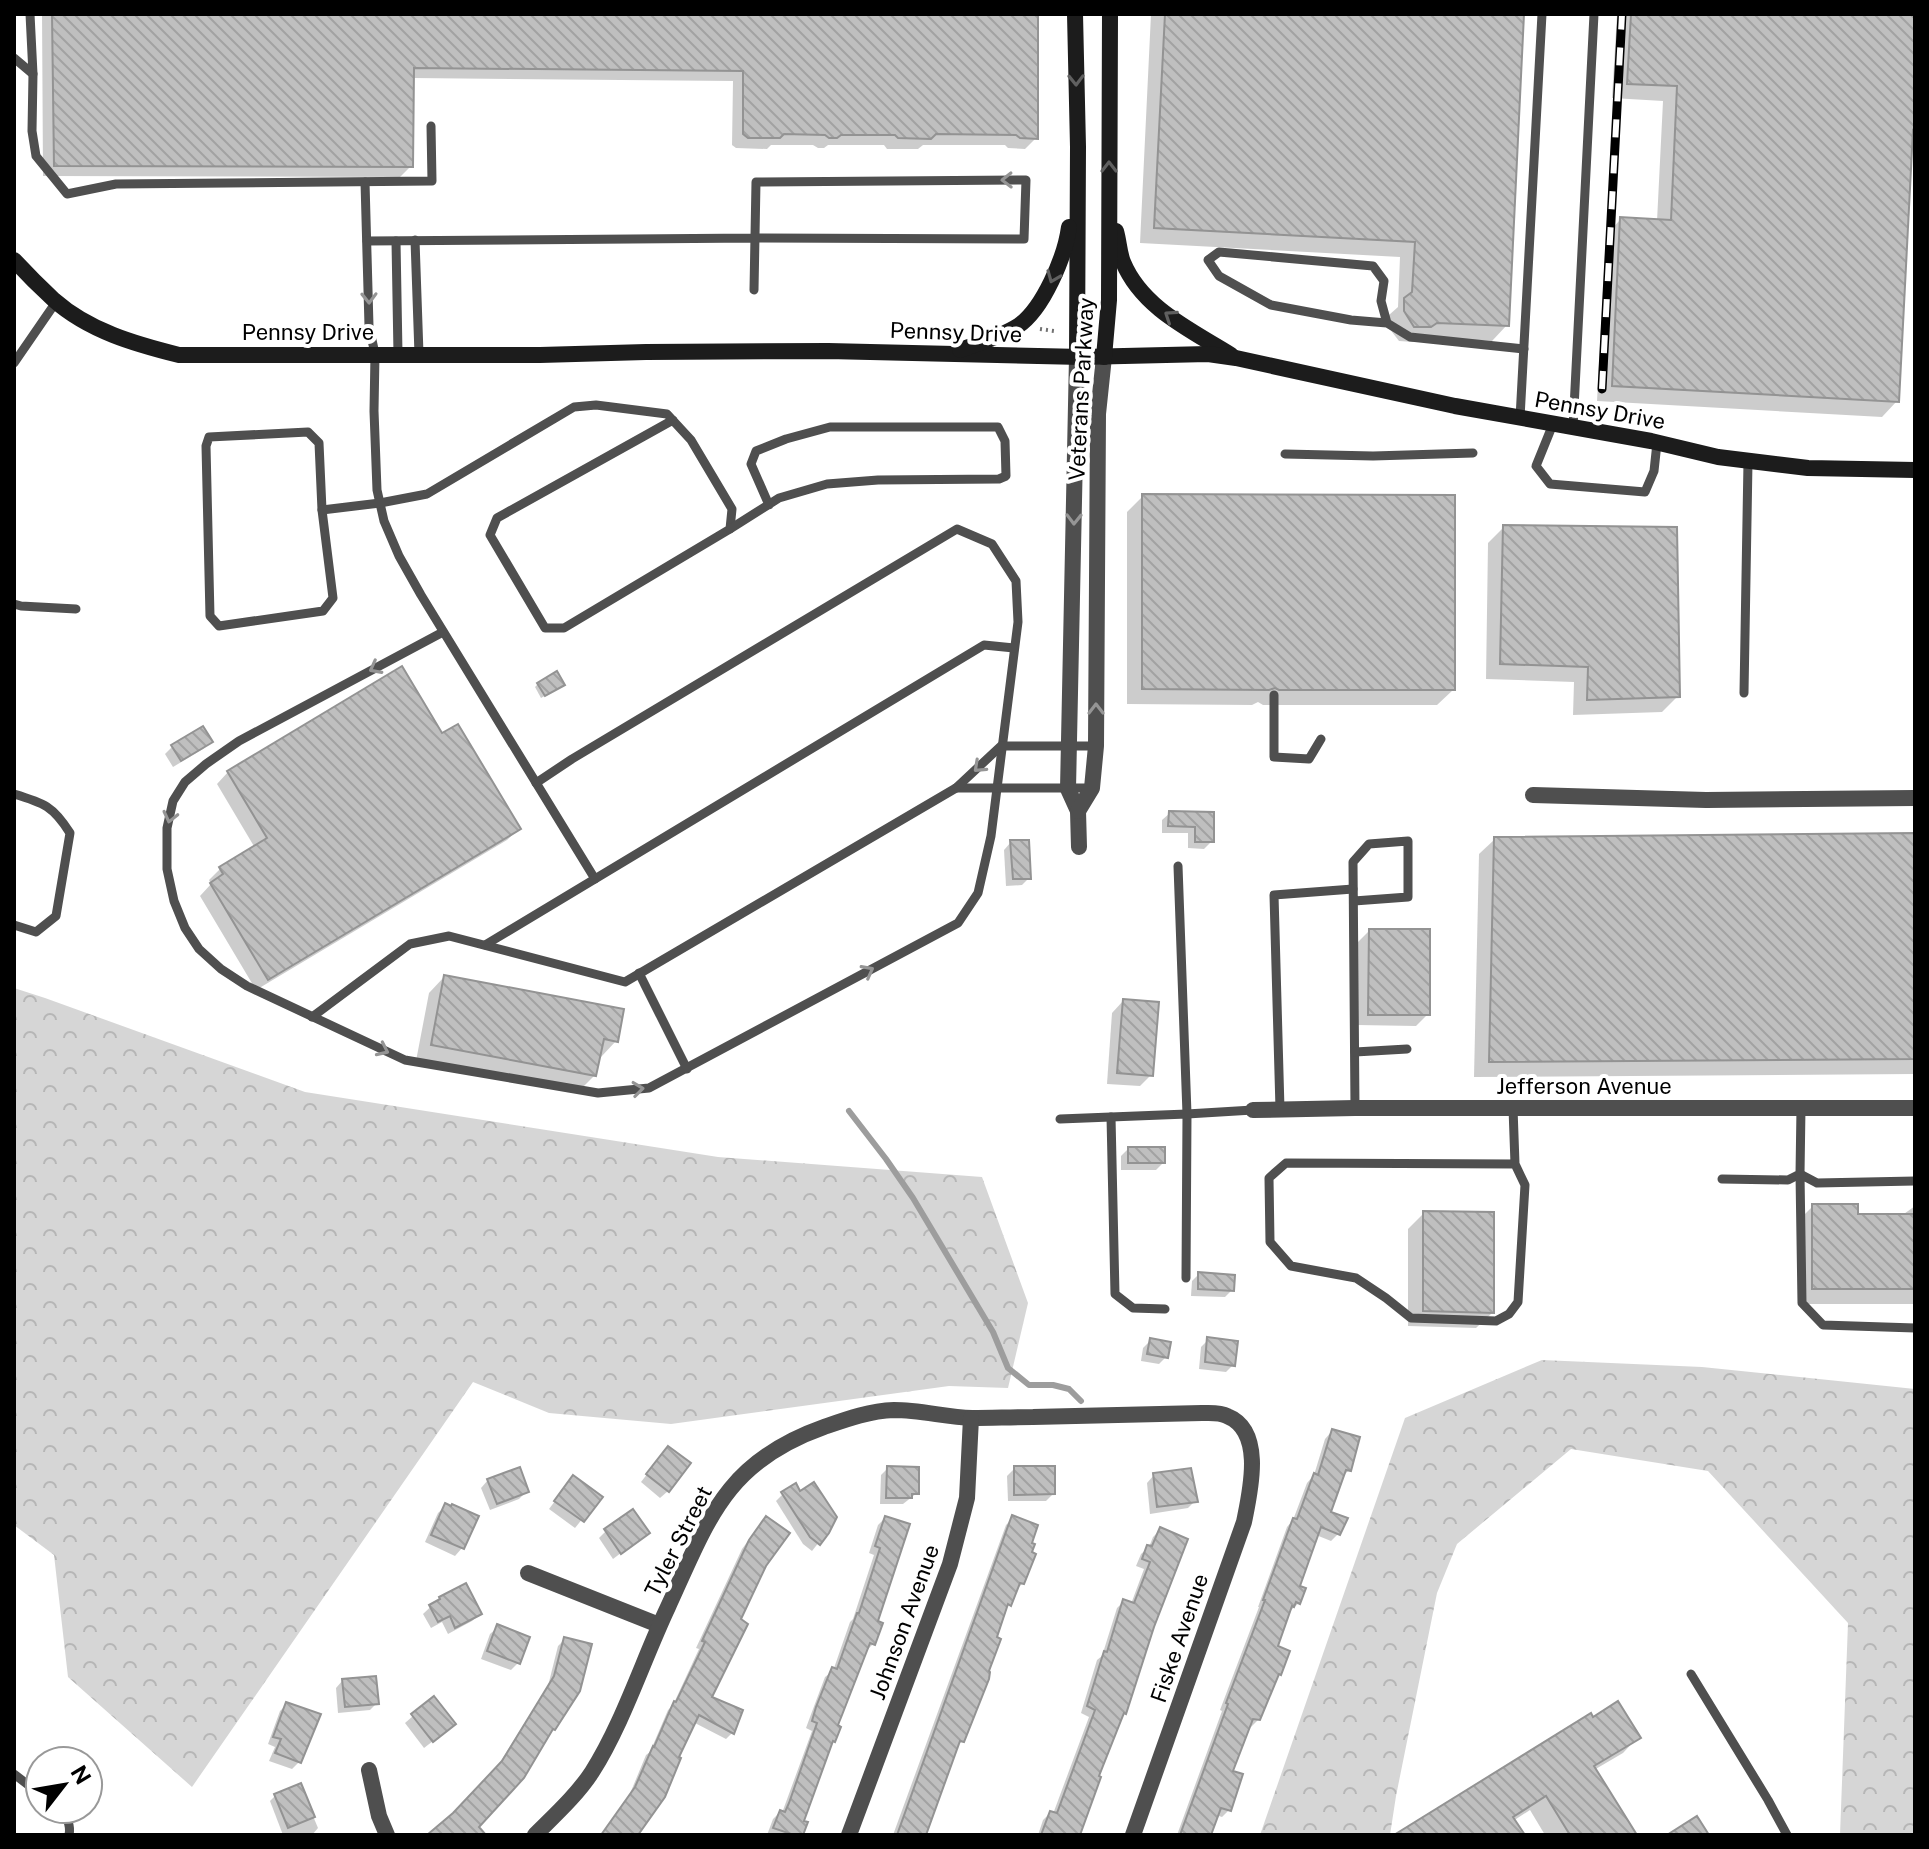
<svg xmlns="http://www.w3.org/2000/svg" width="1929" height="1849" font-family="'Public Sans',sans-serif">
	<defs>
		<pattern id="forest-crowns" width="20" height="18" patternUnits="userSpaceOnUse" patternTransform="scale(2)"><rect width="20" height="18" fill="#d6d6d6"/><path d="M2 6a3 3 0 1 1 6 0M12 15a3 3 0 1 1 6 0" fill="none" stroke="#b6b6b6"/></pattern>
		<pattern id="building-back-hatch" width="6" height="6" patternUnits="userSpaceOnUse" patternTransform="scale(2)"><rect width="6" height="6" fill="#bfbfbf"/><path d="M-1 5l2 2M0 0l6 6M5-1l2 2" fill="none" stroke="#a2a2a2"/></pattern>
	</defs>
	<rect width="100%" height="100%" fill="#fff"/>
	<g fill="url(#forest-crowns)">
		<path d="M14 988 45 998 305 1092 718 1157 982 1177 1028 1303 1008 1388 949 1386 671 1424 549 1413 473 1382 192 1787 68 1677 54 1555 14 1525Z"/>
		<path d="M1542 1360 1702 1367 1915 1389V1835H1840L1848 1623 1708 1471 1571 1449 1457 1544 1437 1593 1396 1796 1390 1835H1260L1405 1418Z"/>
	</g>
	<g fill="#0003">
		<path d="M42 14H1036V138L1025 149 1008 148 1005 145H923L918 149H887L884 145H828L824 148H818L813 145H771L767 149 736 148 732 145 733 81 412 78 411 166 400 177 43 176Z"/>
		<path d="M1151 14H1522L1507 325 1492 341 1420 338 1413 342 1399 341 1389 328V315L1398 307 1400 257 1140 243Z"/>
		<path d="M1617 14H1915V142L1910 147 1897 401 1882 417 1597 401 1606 235 1621 219 1657 221 1663 101 1612 98Z"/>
		<path d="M1143 496 1453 690 1437 705H1263L1258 702 1252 705 1127 704V512Z"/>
		<path d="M1504 527 1678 696 1662 712 1573 715 1574 682 1486 679 1488 543Z"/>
		<path d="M538 684 559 688 541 698 535 687Z"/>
		<path d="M442 736 519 829 507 840 256 990 200 896 211 884 209 880 220 869 255 848 217 784 228 772Z"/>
		<path d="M210 742 203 749 173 767 165 754 172 747Z"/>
		<path d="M1170 813 1212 814V841L1204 849 1188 848V833H1162V820Z"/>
		<path d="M1915 835V1074L1474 1077 1479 854 1495 839Z"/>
		<path d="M1011 842 1029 878 1022 885 1006 886 1004 850Z"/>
		<path d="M1369 931 1428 1014 1416 1026 1357 1025 1358 942Z"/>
		<path d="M444 977 616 1041 601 1057 598 1056 595 1075 579 1091 416 1061 429 993Z"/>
		<path d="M1123 1001 1151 1075 1140 1086 1107 1084 1112 1013Z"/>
		<path d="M1128 1149 1163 1163 1156 1170H1121V1156Z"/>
		<path d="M1813 1206 1856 1216H1901L1915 1206V1304H1798L1797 1222Z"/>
		<path d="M1424 1213 1492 1313 1476 1328 1408 1326V1229Z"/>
		<path d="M1199 1274 1232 1290 1225 1297 1191 1296 1192 1281Z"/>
		<path d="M1208 1340 1233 1365 1226 1372 1199 1369 1201 1347Z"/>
		<path d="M1150 1341 1166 1357 1159 1364 1141 1361 1143 1348Z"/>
		<path d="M1332 1431 1349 1470 1341 1478 1328 1513 1338 1534 1331 1541 1316 1535 1298 1587 1299 1603 1291 1610 1288 1609 1275 1647 1279 1674 1275 1678 1259 1719 1251 1727 1248 1726 1231 1772 1229 1810 1222 1817 1216 1815 1209 1835H1177L1222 1711 1220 1710 1259 1607H1258L1287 1527 1293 1520 1307 1483 1314 1475 1325 1439Z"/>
		<path d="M661 1456 668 1491 660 1498 641 1482Z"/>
		<path d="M888 1468 917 1493 903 1504H880L881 1475Z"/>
		<path d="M1015 1468 1053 1494 1046 1501H1008L1007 1476Z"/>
		<path d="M1154 1475 1195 1501 1188 1508 1150 1514 1147 1483Z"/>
		<path d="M488 1480 527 1491 519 1499 490 1510 481 1488Z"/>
		<path d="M567 1485 600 1497 575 1528 549 1509Z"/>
		<path d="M799 1493 827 1532 812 1551 803 1544 776 1501 783 1494Z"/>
		<path d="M446 1506 476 1517 462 1548 455 1556 425 1542 438 1513Z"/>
		<path d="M885 1518 873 1644 866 1651 840 1714 833 1741 829 1745 802 1822 801 1835H767L773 1819 780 1812 782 1813 812 1731 806 1728 810 1717 825 1677 833 1671 850 1622 853 1619 874 1555 869 1553 878 1525Z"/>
		<path d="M1013 1518 1023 1583 1015 1591 1010 1604 1004 1610 962 1741 955 1748 923 1835H893L1006 1525Z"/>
		<path d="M760 1525 765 1565 739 1620 709 1698 733 1732 726 1739 693 1722 635 1835H601L629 1796 646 1755 650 1752 668 1710 673 1705 699 1649 696 1648 742 1549Z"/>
		<path d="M1160 1530 1097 1777 1078 1835H1038L1043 1820 1050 1813 1053 1814 1089 1717 1081 1713 1097 1660 1102 1656 1117 1608 1124 1601 1131 1604 1144 1569 1136 1566 1141 1554 1149 1547 1153 1537Z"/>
		<path d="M606 1531 647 1533 613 1559 599 1538Z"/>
		<path d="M440 1598 479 1614 472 1621 448 1634 442 1622 431 1628 423 1614Z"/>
		<path d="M498 1627 518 1663 511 1670 481 1659 490 1634Z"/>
		<path d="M565 1639 548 1734 471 1835H430L452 1817 495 1770 548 1686 558 1646Z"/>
		<path d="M343 1680 377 1703 370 1710 338 1713 336 1688Z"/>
		<path d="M287 1704 299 1762 292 1769 269 1761 275 1747 268 1744 280 1711Z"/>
		<path d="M413 1716 446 1731 424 1748 405 1723Z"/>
		<path d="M1638 1737 1623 1753 1594 1770 1634 1835H1545L1530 1810 1513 1821 1522 1835H1402Z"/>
		<path d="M300 1785 318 1828 312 1835H283L270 1801 275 1796Z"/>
	</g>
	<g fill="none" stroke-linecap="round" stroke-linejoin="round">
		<path stroke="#9d9d9d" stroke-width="6" d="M849 1111 886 1159 913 1198 993 1332 1008 1368 1029 1385H1053L1069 1389 1081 1401"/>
	</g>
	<g fill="url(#building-back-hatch)" stroke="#939393" stroke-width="2">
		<path d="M52 14H1038V139L1020 138 1016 135 936 134 931 139 898 138 895 135H841L837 138H829L825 135 784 134 780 138H748L743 134V71L414 68 413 167 54 166Z"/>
		<path d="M1165 14H1524L1509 326 1437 323 1431 327H1414L1404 311V298L1412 292 1415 242 1154 228Z"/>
		<path d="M1631 14H1915V131L1913 130 1899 402 1612 386 1620 217 1671 220 1677 86 1627 84Z"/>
		<path d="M1142 494 1455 495V690H1279L1275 688 1269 690 1142 689Z"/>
		<path d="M1503 525 1677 527 1680 697 1587 700 1588 667 1500 664Z"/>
		<path d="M402 666 442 733 458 724 521 829 268 980 210 883 223 874 219 867 267 838 227 771Z"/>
		<path d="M557 671 565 685 545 696 537 683Z"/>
		<path d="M203 726 213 742 181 761 171 745Z"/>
		<path d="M1169 811 1214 812V842H1195V827L1168 826Z"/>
		<path d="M1915 833V1059L1489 1062 1494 837Z"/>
		<path d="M1010 840H1029L1031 879H1013Z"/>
		<path d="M1369 929H1430V1015H1368Z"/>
		<path d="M444 975 624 1009 618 1042 604 1039 596 1076 431 1045Z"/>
		<path d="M1123 999 1159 1002 1153 1076 1117 1073Z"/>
		<rect x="1128" y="1147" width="37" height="16"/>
		<path d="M1812 1204H1858V1214H1915V1289H1812Z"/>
		<path d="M1423 1211 1494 1212V1313L1423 1311Z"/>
		<path d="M1198 1272 1235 1275 1234 1291 1198 1289Z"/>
		<path d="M1207 1337 1238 1341 1235 1366 1205 1362Z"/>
		<path d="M1150 1338 1171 1342 1168 1358 1147 1354Z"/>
		<path d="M1332 1429 1360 1437 1351 1471 1346 1470 1331 1512 1348 1518 1340 1535 1321 1527 1300 1586 1306 1588 1300 1604 1296 1602 1294 1607 1292 1606 1278 1646 1290 1651 1281 1675 1279 1674 1260 1720 1253 1719 1233 1771 1243 1774 1231 1811 1221 1808 1211 1835H1180L1228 1704 1226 1703 1265 1600H1263L1293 1518 1297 1519 1314 1473 1318 1475Z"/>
		<path d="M668 1446 691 1463 669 1492 646 1474Z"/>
		<path d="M887 1466 919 1467V1494H912V1498H886Z"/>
		<path d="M1014 1466H1055V1494L1014 1495Z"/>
		<path d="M520 1467 529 1492 497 1504 487 1479Z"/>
		<path d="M1191 1468 1198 1502 1157 1507 1153 1473Z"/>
		<path d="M573 1475 603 1497 584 1522 554 1501Z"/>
		<path d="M814 1482 837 1517 829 1533 820 1545 810 1537 781 1492 796 1483 800 1491Z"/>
		<path d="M445 1503 451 1506 452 1504 479 1516 464 1549 431 1535Z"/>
		<path d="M633 1509 650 1533 621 1554 604 1529Z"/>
		<path d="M1012 1515 1038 1525 1032 1543 1035 1544 1032 1552 1036 1554 1024 1584 1020 1583 1011 1606 1008 1604 997 1637 1001 1639 989 1671 990 1672 989 1679 964 1742 960 1741 926 1835H897Z"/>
		<path d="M766 1516 790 1533 766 1566 741 1619 748 1624 712 1697 743 1710 734 1734 699 1715 679 1757 681 1758 665 1797 638 1835H601L635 1787 653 1746 654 1747 674 1701 676 1702 705 1642 702 1641 749 1540Z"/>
		<path d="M885 1516 910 1524 878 1621 883 1623 875 1645 870 1643 842 1715 838 1725 841 1727 835 1742 833 1741 804 1821 808 1822 803 1835H794L773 1828 780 1810 785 1812 789 1803 817 1723 812 1721 816 1707 832 1667 837 1669 857 1613H859L880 1548 875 1546Z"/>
		<path d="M1160 1527 1188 1539 1154 1627 1126 1714 1124 1713 1099 1776 1101 1777 1080 1835H1041L1050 1811 1057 1813 1095 1710 1087 1706 1104 1651 1107 1652 1123 1599 1134 1603 1150 1562 1142 1559 1147 1545 1152 1546Z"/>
		<path d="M466 1583 482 1614 455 1628 450 1616 438 1622 429 1605 440 1599 439 1597Z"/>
		<path d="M497 1624 530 1637 520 1664 487 1651Z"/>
		<path d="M564 1637 592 1644 580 1691 555 1730 553 1729 524 1778 479 1827 486 1835H427L453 1813 502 1761 554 1676Z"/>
		<path d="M376 1676 379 1704 345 1707 342 1679Z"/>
		<path d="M434 1696 456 1724 433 1742 411 1714Z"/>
		<path d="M1618 1701 1641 1738 1594 1766 1637 1835H1570L1546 1796 1513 1817 1525 1835H1394L1591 1713 1593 1717Z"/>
		<path d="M286 1702 321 1714 301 1763 275 1753 281 1739 273 1737Z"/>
		<path d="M301 1783 315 1817 288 1828 274 1794Z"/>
		<path d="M1697 1816 1709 1835H1667Z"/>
	</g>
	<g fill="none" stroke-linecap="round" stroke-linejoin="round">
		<path stroke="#717171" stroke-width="4" stroke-dasharray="2 4" stroke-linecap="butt" d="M1040 329 1054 331"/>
		<g stroke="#4f4f4f" stroke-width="9">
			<path d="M30 14 33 74 32 131 36 156 67 194 116 184 432 181 431 126"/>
			<path d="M14 58 33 74"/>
			<path d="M365 182 369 326 375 354 374 411 377 490 384 521 399 556 421 595 595 879"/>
			<path d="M415 240 419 354"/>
			<path d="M367 241 755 238 1024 239 1026 180 756 182 754 290"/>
			<path d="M396 241 398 354"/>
			<path d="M1387 323 1351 320 1271 305 1219 276 1208 260 1219 252 1373 266 1384 281 1381 301 1387 323 1410 337 1524 349"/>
			<path d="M14 363 56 302"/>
			<path d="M1520 418 1542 14"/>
			<path d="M1553 424 1536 466 1550 484 1645 492 1654 471 1657 443"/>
			<path d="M1573 428 1594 14"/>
			<path d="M308 432 319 443 322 510 333 598 323 611 219 626 210 616 206 446 209 437Z"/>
			<path d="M1285 454 1373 456 1473 453"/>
			<path d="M322 510 380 503 427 494 574 407 596 405 667 414 691 440 732 509 730 529 564 628H545L490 535 497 518 673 420"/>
			<path d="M730 529 779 498 827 484 878 480 999 479 1006 476 1005 441 998 427H830L786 439 756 451 751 464 769 505"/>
			<path d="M14 604 21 606 76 609"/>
			<path d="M443 632 239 741 206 764 185 782 173 801 167 828V869L174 901 185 928 199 949 221 969 247 986 405 1060 598 1093 649 1088 958 923 978 893 991 836 1018 622 1016 581 992 544 957 529 572 759 536 783"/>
			<path d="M1744 693 1748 462"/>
			<path d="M1274 695V757L1309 759 1321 739"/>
			<path d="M956 788H1092"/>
			<path d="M14 794C44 803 53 806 70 833L56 916 36 932 14 925"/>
			<path d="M1178 866 1187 1114 1253 1110"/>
			<path d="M1354 901 1408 897V841L1369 844 1353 862 1355 1108"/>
			<path d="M485 945 984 645 1014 648"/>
			<path d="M639 973 687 1069"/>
			<path d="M312 1017 410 944 449 936 625 982 956 788 1001 746H1096"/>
			<path d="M1355 1052 1407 1049"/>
			<path d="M1513 1108 1515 1164 1525 1185 1518 1302 1509 1314 1496 1321 1411 1318 1386 1298 1356 1278 1291 1266 1270 1242 1269 1178 1286 1163 1515 1164"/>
			<path d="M1280 1109 1274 895 1353 889"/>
			<path d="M1111 1117 1115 1294 1133 1308 1165 1309"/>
			<path d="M1060 1119 1187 1114 1186 1278"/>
			<path d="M1722 1179 1788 1180 1800 1174 1801 1108"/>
			<path d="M1915 1181 1817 1183 1800 1174 1802 1303 1823 1325 1915 1328"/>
			<path d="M1691 1674 1768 1800 1787 1835"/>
			<path d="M14 1774 40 1794"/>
			<path d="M59 1809C67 1815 71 1826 69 1835"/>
		</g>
		<g stroke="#4f4f4f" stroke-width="16">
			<path d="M1077 357 1068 789 1078 811 1079 847"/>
			<path d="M1533 795 1706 800 1915 798"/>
			<path d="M1078 811 1092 788 1096 746 1098 414 1104 357"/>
			<path d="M1253 1110 1355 1108H1915"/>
			<path d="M528 1573 659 1625"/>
			<path d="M369 1770 379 1816 387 1835"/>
			<path d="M535 1835C555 1815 577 1795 592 1772 623 1723 643 1660 668 1607 708 1520 725 1462 824 1427 847 1419 869 1411 894 1410 920 1410 946 1417 972 1418 992 1418 1012 1417 1033 1417 1089 1416 1145 1414 1202 1413 1210 1413 1220 1412 1227 1416 1265 1431 1250 1492 1244 1522L1133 1835"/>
			<path d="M849 1835 950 1564 967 1498 971 1418"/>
		</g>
		<g stroke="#1c1c1c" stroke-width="16">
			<path d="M1075 14 1078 147 1077 357"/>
			<path d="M1116 231C1119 241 1119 252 1123 262 1142 308 1191 330 1231 355"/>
			<path d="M14 260C27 274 40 287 54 300 89 331 135 344 179 355H540L646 352 828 351 1082 357 1208 354 1236 358 1455 406 1651 441 1718 457 1808 468 1915 470"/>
			<path d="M960 350C979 343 1001 337 1018 326 1043 309 1065 257 1069 227"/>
			<path d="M1104 357 1109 300 1110 14"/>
		</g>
		<g stroke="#000" stroke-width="9">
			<path id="rail" d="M1602 389 1622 14"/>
		</g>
		<use href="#rail" stroke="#fff" stroke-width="6" stroke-dasharray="18" stroke-linecap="butt"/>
	</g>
	<defs><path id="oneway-chevron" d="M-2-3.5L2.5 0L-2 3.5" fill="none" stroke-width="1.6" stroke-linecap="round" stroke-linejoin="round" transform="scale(2)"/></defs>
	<g stroke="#606060">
		<use href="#oneway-chevron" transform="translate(1076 80) rotate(89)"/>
		<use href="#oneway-chevron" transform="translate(1109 167) rotate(-90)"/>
		<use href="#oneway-chevron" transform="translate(1053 277) rotate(112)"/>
		<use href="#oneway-chevron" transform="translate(1170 316) rotate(-146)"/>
	</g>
	<g stroke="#959595">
		<use href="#oneway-chevron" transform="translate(1007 180) rotate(179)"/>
		<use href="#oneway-chevron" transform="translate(369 298) rotate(89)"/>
		<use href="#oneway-chevron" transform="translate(1074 519) rotate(91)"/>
		<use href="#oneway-chevron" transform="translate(375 668) rotate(152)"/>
		<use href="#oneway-chevron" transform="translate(1096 709) rotate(-90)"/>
		<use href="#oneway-chevron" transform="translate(979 767) rotate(137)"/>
		<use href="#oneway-chevron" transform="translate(170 817) rotate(103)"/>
		<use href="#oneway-chevron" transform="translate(868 971) rotate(-28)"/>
		<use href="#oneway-chevron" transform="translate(383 1050) rotate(25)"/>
		<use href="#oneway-chevron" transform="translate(638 1089) rotate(-7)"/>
	</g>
	<g text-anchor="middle" stroke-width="8" stroke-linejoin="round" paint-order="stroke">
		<g font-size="22" fill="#000" stroke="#fff">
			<text x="308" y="340">Pennsy Drive</text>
			<text transform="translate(956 332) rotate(2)" y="8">Pennsy Drive</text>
			<text transform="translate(1081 389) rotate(-87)" y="8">Veterans Parkway</text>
			<text transform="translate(1600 410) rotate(10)" y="8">Pennsy Drive</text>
			<text x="1584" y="1094">Jefferson Avenue</text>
			<text transform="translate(678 1541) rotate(-63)" y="8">Tyler Street</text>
			<text transform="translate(904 1622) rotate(-70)" y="8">Johnson Avenue</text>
			<text transform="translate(1179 1638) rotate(-71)" y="8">Fiske Avenue</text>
		</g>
	</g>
	<rect width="1929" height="1849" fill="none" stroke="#000000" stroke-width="32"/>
	<g transform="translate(64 1785) rotate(59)"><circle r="38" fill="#ffffff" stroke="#999999" stroke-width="2"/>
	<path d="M0-6L14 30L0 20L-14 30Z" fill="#000000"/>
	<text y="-12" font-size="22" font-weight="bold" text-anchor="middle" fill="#000000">N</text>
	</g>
</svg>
